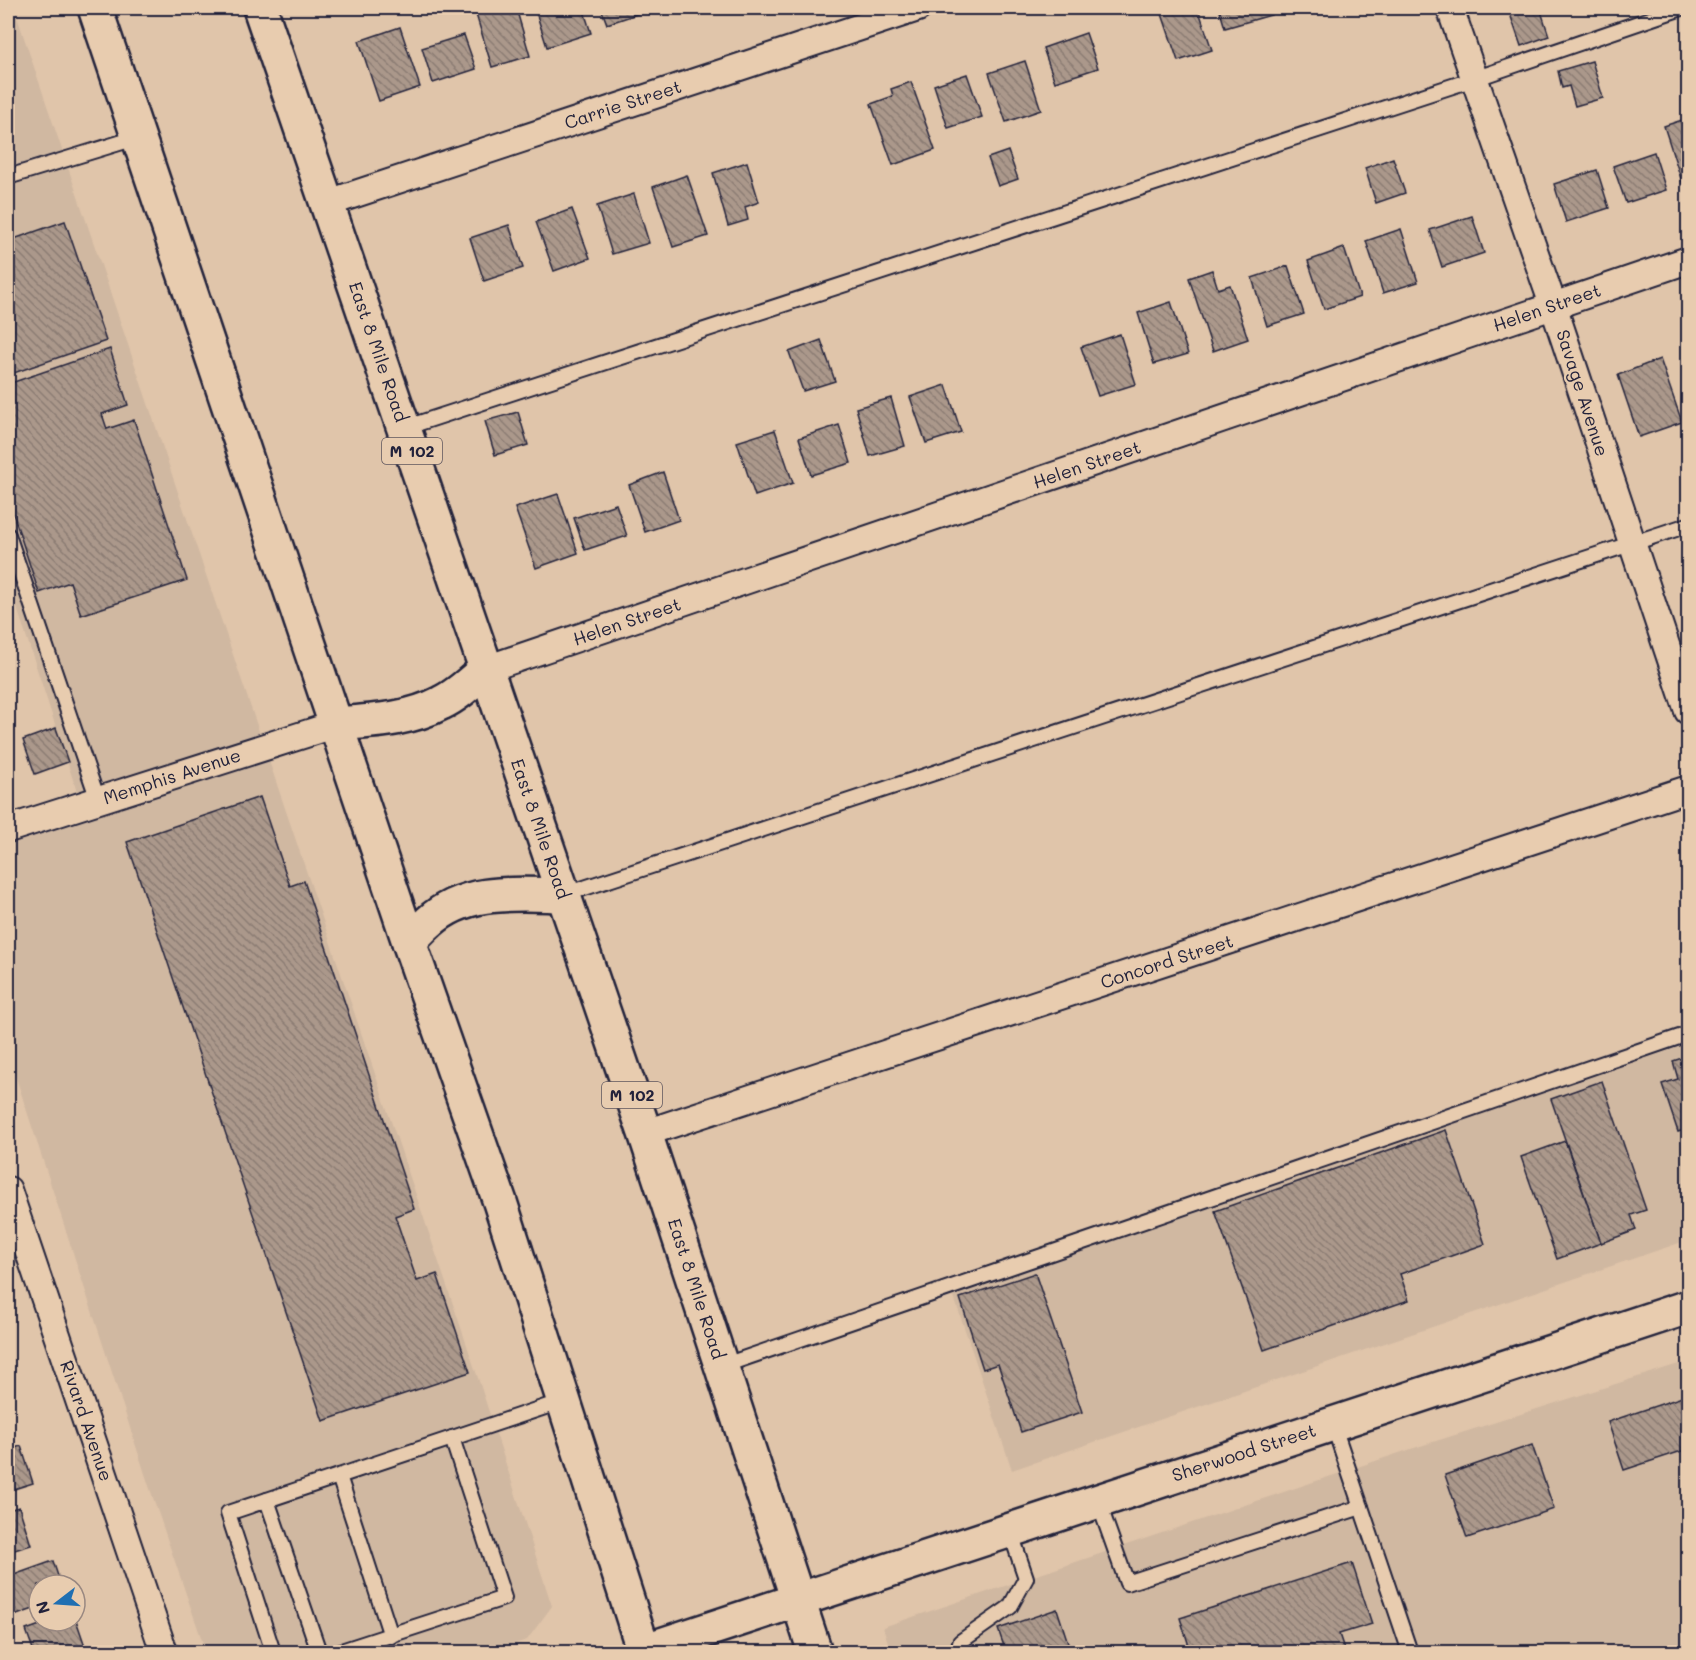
<svg xmlns="http://www.w3.org/2000/svg" width="1696" height="1660" font-family="Mali,sans-serif">
	<defs>
		<pattern id="building-back-hatch" width="6" height="6" patternUnits="userSpaceOnUse" patternTransform="scale(1.5)"><rect width="6" height="6" fill="#ab988b"/><path d="M-1 5l2 2M0 0l6 6M5-1l2 2" fill="none" stroke="#8b7c73"/></pattern>
	</defs>
	<rect width="100%" height="100%" fill="#e0c5aa"/>
	<filter id="ink" filterUnits="userSpaceOnUse"><feTurbulence type="fractalNoise" baseFrequency=".0167" numOctaves="2"/><feDisplacementMap in="SourceGraphic" scale="12" xChannelSelector="R" yChannelSelector="G"/><feConvolveMatrix kernelMatrix="1 2 1 2 8 2 1 2 1" color-interpolation-filters="sRGB"/></filter>
	<g filter="url(#ink)">
		<g fill="#d0b8a1">
			<path d="M8 8H14L478 1378 552 1606 527 1640 489 1652H206L148 1483 8 1053V814L77 792 8 580Z"/>
			<path d="M1688 1044V1240L1012 1470 953 1294Z"/>
			<path d="M1688 1361V1652H891L883 1627 1411 1449Z"/>
		</g>
		<g fill="url(#building-back-hatch)" stroke="#22223b" stroke-width="1.5">
			<path d="M488 8H516L530 56 492 67 475 11Z"/>
			<path d="M541 8H583L591 33 547 47 535 9Z"/>
			<path d="M601 8H639L640 13 607 24Z"/>
			<path d="M1160 8H1198L1212 50 1178 61Z"/>
			<path d="M1219 8H1269L1271 15 1225 28Z"/>
			<path d="M1508 8H1540L1549 36 1521 46Z"/>
			<path d="M400 27 420 87 379 101 359 41Z"/>
			<path d="M1086 33 1098 68 1055 82 1043 48Z"/>
			<path d="M464 35 476 69 433 83 422 48Z"/>
			<path d="M1025 61 1041 110 1006 122 989 73Z"/>
			<path d="M1592 61 1603 98 1575 106 1569 86 1562 88 1558 71Z"/>
			<path d="M967 74 982 117 948 128 934 85Z"/>
			<path d="M911 82 935 150 893 165 871 104 893 96 891 89Z"/>
			<path d="M1688 118V184L1683 185 1664 126Z"/>
			<path d="M1008 151 1018 179 998 186 988 158Z"/>
			<path d="M1654 152 1666 190 1626 203 1613 166Z"/>
			<path d="M1393 158 1405 193 1376 203 1365 168Z"/>
			<path d="M747 162 759 202 745 207 748 220 728 226 713 173Z"/>
			<path d="M1597 170 1609 208 1566 222 1554 184Z"/>
			<path d="M687 175 708 236 673 247 653 187Z"/>
			<path d="M634 194 649 243 612 254 597 206Z"/>
			<path d="M572 209 590 258 554 271 536 222Z"/>
			<path d="M1472 216 1484 253 1442 267 1430 230Z"/>
			<path d="M65 221 106 341 8 375V241Z"/>
			<path d="M509 225 523 268 484 281 470 238Z"/>
			<path d="M1401 229 1418 282 1383 293 1366 241Z"/>
			<path d="M1344 248 1360 297 1324 309 1308 261Z"/>
			<path d="M1288 266 1304 314 1267 326 1252 278Z"/>
			<path d="M1212 270 1218 289 1230 285 1248 339 1213 351 1189 278Z"/>
			<path d="M1171 302 1188 354 1154 364 1138 313Z"/>
			<path d="M1120 334 1136 384 1098 396 1081 347Z"/>
			<path d="M821 340 835 381 803 391 789 352Z"/>
			<path d="M110 349 128 405 102 414 107 429 134 420 187 580 81 615 70 582 39 593 8 498V384Z"/>
			<path d="M1660 359 1682 422 1639 437 1618 375Z"/>
			<path d="M946 385 961 432 926 443 910 397Z"/>
			<path d="M891 398 905 446 870 456 856 408Z"/>
			<path d="M518 412 528 445 495 455 485 421Z"/>
			<path d="M839 425 851 463 811 475 799 438Z"/>
			<path d="M775 430 793 483 755 496 737 442Z"/>
			<path d="M663 472 679 520 645 532 629 485Z"/>
			<path d="M558 494 578 553 536 568 515 508Z"/>
			<path d="M616 504 627 536 585 550 574 518Z"/>
			<path d="M56 728 68 762 35 774 23 740Z"/>
			<path d="M260 797 290 886 304 881 414 1209 395 1216 417 1281 437 1274 470 1372 323 1421 127 842Z"/>
			<path d="M1688 1056V1129L1678 1132 1662 1084 1678 1079 1673 1061Z"/>
			<path d="M1602 1081 1646 1210 1631 1215 1636 1230 1601 1243 1551 1099Z"/>
			<path d="M1446 1130 1485 1244 1400 1274 1409 1300 1264 1350 1215 1211Z"/>
			<path d="M1565 1141 1601 1243 1557 1259 1521 1157Z"/>
			<path d="M1035 1273 1082 1412 1021 1432 998 1364 983 1369 960 1298Z"/>
			<path d="M1688 1395V1449L1624 1470 1608 1422Z"/>
			<path d="M1532 1445 1554 1509 1467 1538 1445 1475Z"/>
			<path d="M21 1446 33 1483 8 1491V1450Z"/>
			<path d="M19 1507 31 1545 8 1552V1510Z"/>
			<path d="M53 1561 61 1585H39V1607L14 1616 11 1607 8 1609V1577Z"/>
			<path d="M1352 1563 1372 1624 1339 1634 1345 1652H1191L1180 1618Z"/>
			<path d="M1057 1609 1071 1652H1006L998 1629Z"/>
			<path d="M75 1617 86 1649 77 1652H34L26 1630 51 1621H75Z"/>
		</g>
		<g fill="none" stroke-linecap="round" stroke-linejoin="round">
			<g stroke="#22223b" stroke-width="18">
				<g id="lane">
					<path d="M8 177 139 137"/>
					<path d="M404 428 1474 79 1682 8"/>
					<path d="M8 535 98 800"/>
					<path d="M563 895 1688 525"/>
					<path d="M722 1366 1688 1034"/>
					<path d="M1333 1424 1410 1652"/>
					<path d="M339 1476 391 1636"/>
					<path d="M267 1500 319 1652"/>
					<path d="M1098 1501 1127 1583 1361 1507"/>
					<path d="M273 1652 228 1513 563 1401"/>
					<path d="M338 1652 504 1598 452 1438"/>
					<path d="M958 1652 960 1642 1010 1607 1026 1578 1010 1531"/>
				</g>
			</g>
			<g stroke="#22223b" stroke-width="30">
				<g id="street">
					<path d="M1450 8 1553 305 1688 711"/>
					<path d="M328 203 918 8"/>
					<path d="M486 669 1688 260"/>
					<path d="M8 829 337 724"/>
					<path d="M645 1133 1688 789"/>
					<path d="M8 1190 164 1652"/>
				</g>
			</g>
			<g stroke="#22223b" stroke-width="38">
				<path id="secondary" d="M640 1652 1688 1307"/>
			</g>
			<g stroke="#22223b" stroke-width="38">
				<g id="highway">
					<path d="M95 8 409 942 500 1202 644 1652"/>
					<path d="M260 8 645 1133 815 1652"/>
					<path d="M337 724C372 721 409 720 441 703 458 695 472 681 486 669"/>
					<path d="M409 942C416 935 422 928 429 922 465 888 517 894 563 895"/>
				</g>
			</g>
			<use href="#lane" stroke="#e8ccaf" stroke-width="14"/>
			<use href="#street" stroke="#e8ccaf" stroke-width="26"/>
			<use href="#secondary" stroke="#e8ccaf" stroke-width="33"/>
			<use href="#highway" stroke="#e8ccaf" stroke-width="33"/>
		</g>
	</g>
	<g text-anchor="middle" stroke-width="4.5" stroke-linejoin="round" paint-order="stroke">
		<g fill="#e8ccaf" stroke="#5d555e" stroke-width="1.5">
			<rect x="382" y="438" width="60" height="26" rx="4.5"/>
			<rect x="602" y="1082" width="60" height="26" rx="4.5"/>
		</g>
		<g font-size="16" font-weight="bold" fill="#22223b">
			<text x="412" y="457">M 102</text>
			<text x="632" y="1101">M 102</text>
		</g>
		<g font-size="18" fill="#22223b" stroke="#e8ccaf">
			<text transform="translate(623 105) rotate(-18)" y="6">Carrie Street</text>
			<text transform="translate(1547 308) rotate(-19)" y="6">Helen Street</text>
			<text transform="translate(378 352) rotate(71)" y="6">East 8 Mile Road</text>
			<text transform="translate(1582 393) rotate(72)" y="6">Savage Avenue</text>
			<text transform="translate(1087 465) rotate(-19)" y="6">Helen Street</text>
			<text transform="translate(627 622) rotate(-19)" y="6">Helen Street</text>
			<text transform="translate(172 777) rotate(-18)" y="6">Memphis Avenue</text>
			<text transform="translate(540 829) rotate(71)" y="6">East 8 Mile Road</text>
			<text transform="translate(1167 962) rotate(-18)" y="6">Concord Street</text>
			<text transform="translate(696 1289) rotate(72)" y="6">East 8 Mile Road</text>
			<text transform="translate(86 1421) rotate(71)" y="6">Rivard Avenue</text>
			<text transform="translate(1244 1453) rotate(-18)" y="6">Sherwood Street</text>
		</g>
	</g>
	<rect width="1696" height="1660" fill="none" stroke="#e8ccaf" stroke-width="30"/>
	<rect x="15" y="15" width="1666" height="1630" fill="none" stroke="#22223b" stroke-width="2" filter="url(#ink)"/>
	<g transform="translate(57 1603) rotate(253)"><circle r="28" fill="#e8ccaf" stroke="#998881" stroke-width="1.5"/>
	<path d="M0-4.5L10 22L0 15L-10 22Z" fill="#1f6fb2"/>
	<text y="-9" font-size="16" font-weight="bold" text-anchor="middle" fill="#22223b">N</text>
	</g>
</svg>
